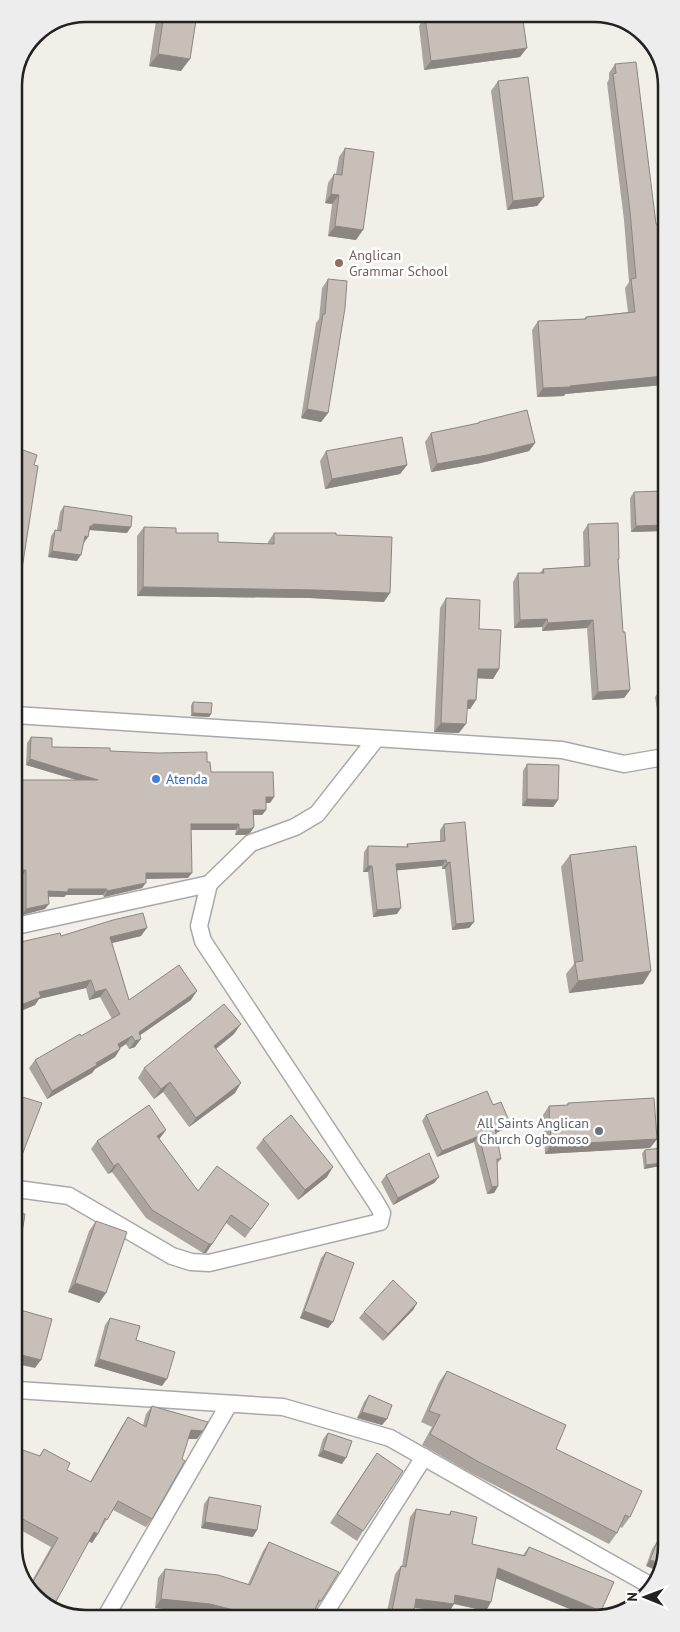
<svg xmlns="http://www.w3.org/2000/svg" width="680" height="1632" font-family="'PT Sans',sans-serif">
	<rect width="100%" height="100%" fill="#f2efe9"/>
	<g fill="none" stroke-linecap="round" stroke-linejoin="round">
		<g stroke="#a9a9a9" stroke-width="19">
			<g id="minor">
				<path d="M15 715 562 750 624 764 664 757"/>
				<path d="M16 926 209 884"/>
				<path d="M17 1189 69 1196 172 1256 191 1262 209 1263 380 1222 382 1213 375 1201 203 941 199 926 209 884 251 843 295 827 317 814 376 739"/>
				<path d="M17 1390 283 1407 390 1438 653 1587"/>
				<path d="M323 1616 424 1457"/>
				<path d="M105 1618 229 1404"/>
			</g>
		</g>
		<use href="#minor" stroke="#fff" stroke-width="16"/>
	</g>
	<g fill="#aba49e">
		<path d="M157 14H197L181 71 149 66Z"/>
		<path d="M425 16 520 57 424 70 419 26Z"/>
		<path d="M615 64 663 385 565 394 564 396 537 397 532 330 538 321 584 319 586 317 628 312 625 288 629 282 624 220 607 83 609 79V73Z"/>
		<path d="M498 81 544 197 537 206 507 210 491 91Z"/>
		<path d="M345 148 356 240 328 236 332 204 325 203 328 183 334 174H336L339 157Z"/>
		<path d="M328 279V413L321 422 301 418 316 323 319 319 322 288Z"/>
		<path d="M479 422 535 443 529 451 481 463 431 472 425 442 431 433 478 424Z"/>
		<path d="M326 451 407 465 400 474 325 489 320 461Z"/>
		<path d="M634 492 663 531 631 532 630 498Z"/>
		<path d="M64 506 127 533 90 530 83 543 77 561 48 557 51 536 55 530H57L60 512Z"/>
		<path d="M588 524 619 559 618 561 623 632 630 690 624 698 592 700 587 628 542 631V627L514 628 513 582 518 573H540L543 569 584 566 583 532Z"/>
		<path d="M144 527 176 533 218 542 268 544V542L274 533 336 535 384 602 310 598 137 596V536Z"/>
		<path d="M446 598 479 629 499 669 493 679 477 678 476 700 470 709H467L459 733 434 732 440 608Z"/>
		<path d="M660 690H664V748L663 747 655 697Z"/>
		<path d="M193 702 211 714 209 717 191 716V705Z"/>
		<path d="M31 737 52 747 110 751 207 762 211 772 274 797 270 803H266V810L262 815H253L254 827 250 833 246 835H235L236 830H191L188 878 146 879 142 888 104 897 103 895H66L64 897H49L45 909 22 915V876H16V780H76L26 765 27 743Z"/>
		<path d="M527 764 558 800 553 807 522 806 523 771Z"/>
		<path d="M444 824 474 922 469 928 452 930 445 869H442V866L397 870V914L373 917 368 872H363L364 852 368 846 406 847 407 844 440 841V830Z"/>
		<path d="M570 855 643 984 569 993 566 974 574 964 561 867Z"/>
		<path d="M61 936H141L112 943 129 1000H191L140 1035 135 1047 129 1049 126 1044 120 1048V1049L115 1057 95 1069 92 1073 47 1099 29 1068 35 1060 81 1036 112 1019 100 997 89 1000 86 988 39 999 35 1005 16 1013V943Z"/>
		<path d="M234 1034 216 1049 235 1093 189 1127 163 1092 154 1099 138 1078 144 1068Z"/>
		<path d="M568 1103 657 1139 650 1148 545 1154 543 1115 549 1106 567 1105Z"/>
		<path d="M493 1105 510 1123 505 1129 496 1133 501 1159 497 1164 498 1186 494 1193 487 1194 474 1142 437 1157 422 1121 426 1115Z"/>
		<path d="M166 1130 159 1139 198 1191 269 1204 245 1238 226 1223 206 1253H203L146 1218 112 1172 108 1174 91 1149 97 1141Z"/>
		<path d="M263 1139 327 1177 298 1200 256 1148Z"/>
		<path d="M645 1150 663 1163 660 1166 644 1169 642 1153Z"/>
		<path d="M386 1175 439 1177 434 1183 393 1205 381 1182Z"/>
		<path d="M96 1221 106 1293 99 1303 68 1292 89 1231Z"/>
		<path d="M326 1252 333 1322 328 1328 300 1318 321 1258Z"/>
		<path d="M417 1303 413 1310 383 1341 359 1318 364 1312Z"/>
		<path d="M110 1318 136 1340 162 1386 94 1366 105 1325Z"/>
		<path d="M447 1371 556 1449 630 1517 622 1528 620 1527 617 1533 609 1544 471 1473 422 1445 432 1427 421 1422 439 1382Z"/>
		<path d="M369 1395 387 1419 382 1425 357 1418 364 1402Z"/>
		<path d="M152 1406 197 1439H188L152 1519 146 1527 113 1510 92 1543 89 1541 42 1603 29 1586 51 1547 17 1528V1448L39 1456 44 1449 67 1470 90 1482 122 1426 128 1417 143 1425 146 1414Z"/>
		<path d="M328 1433 342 1464 318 1456 323 1439Z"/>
		<path d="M370 1463 363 1531 357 1541 330 1523Z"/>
		<path d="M209 1497 253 1537 201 1528 204 1504Z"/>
		<path d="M416 1509 448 1515 451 1511 472 1544 523 1555 529 1547 601 1611 599 1615H584L496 1578 486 1611 454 1604 449 1612 414 1608 413 1616H386L395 1574 401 1566H402L410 1517Z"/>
		<path d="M269 1542 321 1601 315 1610 312 1617H220L204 1613 155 1608 158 1578 165 1569 248 1584 263 1551Z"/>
		<path d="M657 1542 666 1546 646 1566 652 1549Z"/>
	</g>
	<g fill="#8b8681">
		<path d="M527 48 520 57 424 70 431 61Z"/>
		<path d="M158 54 190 59 181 71 149 66Z"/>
		<path d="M331 194 339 195 332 204 325 203Z"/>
		<path d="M544 197 537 206 507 210 513 201Z"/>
		<path d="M335 226 363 230 356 240 328 236Z"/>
		<path d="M663 376V385L565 394 564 396 537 397 543 388Z"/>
		<path d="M307 409 328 413 321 422 301 418Z"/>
		<path d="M535 443 529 451 481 463 431 472 437 464Z"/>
		<path d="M407 465 400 474 325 489 332 479Z"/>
		<path d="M93 524 131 527 127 533 90 530 88 532 90 526Z"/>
		<path d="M664 525V530L663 531 631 532 636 526Z"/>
		<path d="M85 536 88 537 84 543Z"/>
		<path d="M52 551 81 555 77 561 48 557Z"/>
		<path d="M143 587 316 590 390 593 384 602 310 598 137 596Z"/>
		<path d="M547 619 542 627 514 628 520 620Z"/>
		<path d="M593 620 587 628 542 631 548 623Z"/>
		<path d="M478 669H499L493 679 472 678Z"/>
		<path d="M630 690 624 698 592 700 598 692Z"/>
		<path d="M468 700H476L470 709H462Z"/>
		<path d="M193 713 211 714 209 717 191 716Z"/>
		<path d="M441 723 466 724 459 733 434 732Z"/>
		<path d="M30 759 98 780 94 785 26 765Z"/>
		<path d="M266 797H274L270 803H262Z"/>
		<path d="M527 799 558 800 553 807 522 806Z"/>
		<path d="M253 810H266L262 815H249Z"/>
		<path d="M191 824H239L236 830H187Z"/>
		<path d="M254 827 250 833 246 835H235L239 829Z"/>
		<path d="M446 860 442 866 392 871 396 864Z"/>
		<path d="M450 862 445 869H442L447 863Z"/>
		<path d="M368 866H372L368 872H363Z"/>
		<path d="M17 870H26L22 876H16V872Z"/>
		<path d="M146 873H192L188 878 142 879Z"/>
		<path d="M146 883 142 888 104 897 107 891Z"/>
		<path d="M68 889H107L103 895H66L64 897 44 896 48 891Z"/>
		<path d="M49 904 45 909 22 915 26 909Z"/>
		<path d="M401 908 397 914 373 917 377 910Z"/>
		<path d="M474 922 469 928 452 930 456 924Z"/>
		<path d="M147 928 141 936 104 945 110 937Z"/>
		<path d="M651 971 643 984 569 993 578 981Z"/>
		<path d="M91 980 86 988 39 999 35 1005 16 1013V1007L39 992Z"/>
		<path d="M106 989 100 997 89 1000 95 992Z"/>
		<path d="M197 991 191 1000 133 1040 139 1032Z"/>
		<path d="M241 1024 234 1034 207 1056 214 1046Z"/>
		<path d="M132 1036 126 1044 112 1053 118 1044Z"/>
		<path d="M141 1039 135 1047 129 1049 135 1041Z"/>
		<path d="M120 1049 115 1057 95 1069 92 1073 47 1099 52 1091Z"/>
		<path d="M170 1082 163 1092 154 1099 161 1089Z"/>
		<path d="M241 1083 235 1093 189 1127 196 1118Z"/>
		<path d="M510 1123 505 1129 491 1135 495 1129Z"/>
		<path d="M166 1130 160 1138 151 1144 157 1136Z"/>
		<path d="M479 1136 474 1142 437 1157 442 1151Z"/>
		<path d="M657 1139 650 1148 545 1154 551 1145Z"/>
		<path d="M118 1163 112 1172 108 1174 114 1166Z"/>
		<path d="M663 1163 660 1166 644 1169 646 1165Z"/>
		<path d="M333 1167 327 1177 298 1200 305 1190Z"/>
		<path d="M439 1177 434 1183 393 1205 398 1198Z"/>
		<path d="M498 1186 494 1193 487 1194 492 1187Z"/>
		<path d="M209 1244H212L206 1253H203Z"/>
		<path d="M75 1283 106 1293 99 1303 68 1292Z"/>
		<path d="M417 1303 413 1310 383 1341 388 1334Z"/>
		<path d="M304 1311 333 1322 328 1328 300 1318Z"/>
		<path d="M22 1355 41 1360 35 1368 21 1365 17 1370V1364Z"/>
		<path d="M99 1359 167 1379 162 1386 94 1366Z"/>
		<path d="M362 1412 387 1419 382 1425 357 1418Z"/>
		<path d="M191 1430 203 1431 197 1439H185Z"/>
		<path d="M323 1450 346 1458 342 1464 318 1456Z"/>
		<path d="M205 1522 257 1530 253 1537 201 1528Z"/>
		<path d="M94 1532 98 1534 92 1543 88 1541Z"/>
		<path d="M650 1560 660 1563 658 1571 646 1566Z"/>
		<path d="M498 1568 601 1611 599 1615H584L493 1577Z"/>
		<path d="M455 1595 491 1602 486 1611 450 1603Z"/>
		<path d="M161 1599 210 1604 234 1610 229 1617H220L204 1613 155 1608Z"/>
		<path d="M416 1599 454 1604 449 1612 410 1607Z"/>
		<path d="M232 1614 239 1617H230Z"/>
	</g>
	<g fill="#c7bfb8" stroke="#8b8681">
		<path d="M164 14H197L190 59 158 54Z"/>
		<path d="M445 14H522L527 48 431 61 425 16Z"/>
		<path d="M636 62 656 224H659L663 275V376L570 386V387L543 388 538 321 586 319V317L635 312 631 279 636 278 630 211 613 74 616 73 615 64Z"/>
		<path d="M528 77 544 197 513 201 498 81Z"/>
		<path d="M345 148 374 152 363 230 335 226 339 195 331 194 334 174 342 175Z"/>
		<path d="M328 279 347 281 345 308 328 413 307 409 323 314H325Z"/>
		<path d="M527 410 535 443 487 455 437 464 431 433 479 423V422Z"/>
		<path d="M402 437 407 465 332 479 326 451Z"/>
		<path d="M15 447 37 455 34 465 38 466 15 614Z"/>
		<path d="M664 491V525L636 526 634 492Z"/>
		<path d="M64 506 132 516 131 527 93 524V526H90L88 537 85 536 81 555 52 551 55 530 61 531Z"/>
		<path d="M618 523 619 559H618L623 632H625L630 690 598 692 593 620 548 623 547 619 520 620 518 573H544L543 569 590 566 588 524Z"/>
		<path d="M144 527 176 528V533H218V542L274 544V533H336V535L392 537 390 593 316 590 143 587Z"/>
		<path d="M446 598 480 600 479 629 501 630 499 669H478L476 700H468L466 724 441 723Z"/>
		<path d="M660 690H664V715Z"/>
		<path d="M193 702 212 703 211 714 193 713Z"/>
		<path d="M31 737 52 738V747L110 748V751L158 753 207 752V762H210L211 772H273L274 797H266V810H253L254 827 250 829H239V824H191L192 873H146V883L107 891V889H68V892L48 891 49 904 26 909V870H17L18 833 16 832V780H98L30 759Z"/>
		<path d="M527 764 559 765 558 800 527 799Z"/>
		<path d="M465 822 474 922 456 924 450 862 447 863 446 860 396 864 401 908 377 910 372 866H368V846L408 847 407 844 445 841 444 824Z"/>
		<path d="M636 846 651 971 578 981 575 962 583 961 570 855Z"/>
		<path d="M143 913 147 928 110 937 129 1000 179 965 197 991 139 1032 141 1039 135 1041 132 1036 118 1044 120 1049 96 1063 97 1065 52 1091 35 1060 80 1034 81 1036 120 1014 106 989 95 992 91 980 39 992 41 997 16 1007V943L60 933 61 936 113 920Z"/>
		<path d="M224 1004 241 1024 214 1046 241 1083 196 1118 170 1082 161 1089 144 1068Z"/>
		<path d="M487 1091 493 1105 501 1102 510 1123 495 1129 501 1159H497L498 1186 492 1187 479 1136 442 1151 426 1115Z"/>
		<path d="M16 1095 42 1103 17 1168Z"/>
		<path d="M654 1098 657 1139 551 1145 549 1106 568 1105V1103Z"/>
		<path d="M149 1105 166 1130 157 1136 198 1191 217 1166 269 1204 251 1229 231 1215 212 1244H209L152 1210 118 1163 114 1166 97 1141Z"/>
		<path d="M291 1115 333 1167 305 1190 263 1139Z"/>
		<path d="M661 1148 663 1163 646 1165 645 1150Z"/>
		<path d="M429 1153 439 1177 398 1198 386 1175Z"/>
		<path d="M17 1213 25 1214 17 1265Z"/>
		<path d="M96 1221 127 1232 106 1293 75 1283Z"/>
		<path d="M326 1252 354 1263 333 1322 304 1311Z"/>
		<path d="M393 1280 417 1303 388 1334 364 1312Z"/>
		<path d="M17 1309 52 1319 41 1360 22 1355 21 1364H17Z"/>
		<path d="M110 1318 140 1326 136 1340 175 1352 167 1379 99 1359Z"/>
		<path d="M447 1371 566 1425 556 1449 642 1491 630 1517 625 1515 617 1533 479 1462 430 1434 440 1415 429 1411Z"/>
		<path d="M369 1395 392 1405 387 1419 362 1412Z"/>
		<path d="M152 1406 208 1422 203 1431 191 1430 182 1459 185 1461 152 1519 118 1501 107 1520 105 1518 98 1534 94 1532 53 1607 42 1603 30 1587 58 1538 17 1516V1448L40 1456 44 1449 70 1463 67 1470 91 1482 128 1417 146 1427Z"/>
		<path d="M328 1433 352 1441 346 1458 323 1450Z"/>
		<path d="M377 1453 403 1471 363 1531 337 1514Z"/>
		<path d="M209 1497 261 1506 257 1530 205 1522Z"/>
		<path d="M416 1509 450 1515 451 1511 477 1517 472 1544 525 1556 529 1547 614 1582 601 1611 498 1568 491 1602 455 1595 454 1604 416 1599 413 1616H391L401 1566 406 1567Z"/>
		<path d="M269 1542 339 1572 321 1601 319 1600 312 1617H239L232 1614 234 1610 210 1604 161 1599 165 1569 218 1575 250 1585Z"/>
		<path d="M657 1542 666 1546 660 1563 650 1560Z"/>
	</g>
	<circle fill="#8d6e63" stroke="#fff" stroke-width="2" cx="339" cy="263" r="5"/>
	<circle fill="#3f7fe0" stroke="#fff" stroke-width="2" cx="156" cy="779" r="5"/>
	<circle fill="#6b7280" stroke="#fff" stroke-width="2" cx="599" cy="1131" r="5"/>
	<g text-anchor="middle" stroke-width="5" stroke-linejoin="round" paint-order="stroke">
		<g font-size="14" fill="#785e54" stroke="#fff" text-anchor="start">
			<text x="349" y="260">Anglican<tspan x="349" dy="16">Grammar School</tspan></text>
		</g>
		<g font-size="14" fill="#366cbe" stroke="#fff" text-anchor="start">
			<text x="166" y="784">Atenda</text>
		</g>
		<g font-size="14" fill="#5b616d" stroke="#fff" text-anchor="end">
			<text x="589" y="1128">All Saints Anglican<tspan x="589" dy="16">Church Ogbomoso</tspan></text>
		</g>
	</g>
	<path d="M0 0H680V1632H0ZM86 22H594A64 64 0 0 1 658 86V1546A64 64 0 0 1 594 1610H86A64 64 0 0 1 22 1546V86A64 64 0 0 1 86 22Z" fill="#ededed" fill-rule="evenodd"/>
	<path fill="none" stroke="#222" stroke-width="2.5" d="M86 22H594A64 64 0 0 1 658 86V1546A64 64 0 0 1 594 1610H86A64 64 0 0 1 22 1546V86A64 64 0 0 1 86 22Z"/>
	<g transform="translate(645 1597) rotate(271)" stroke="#ffffff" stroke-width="4" paint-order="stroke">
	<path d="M0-4L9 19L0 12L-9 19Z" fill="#222222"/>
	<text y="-8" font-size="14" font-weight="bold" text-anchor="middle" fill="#222222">N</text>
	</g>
</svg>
